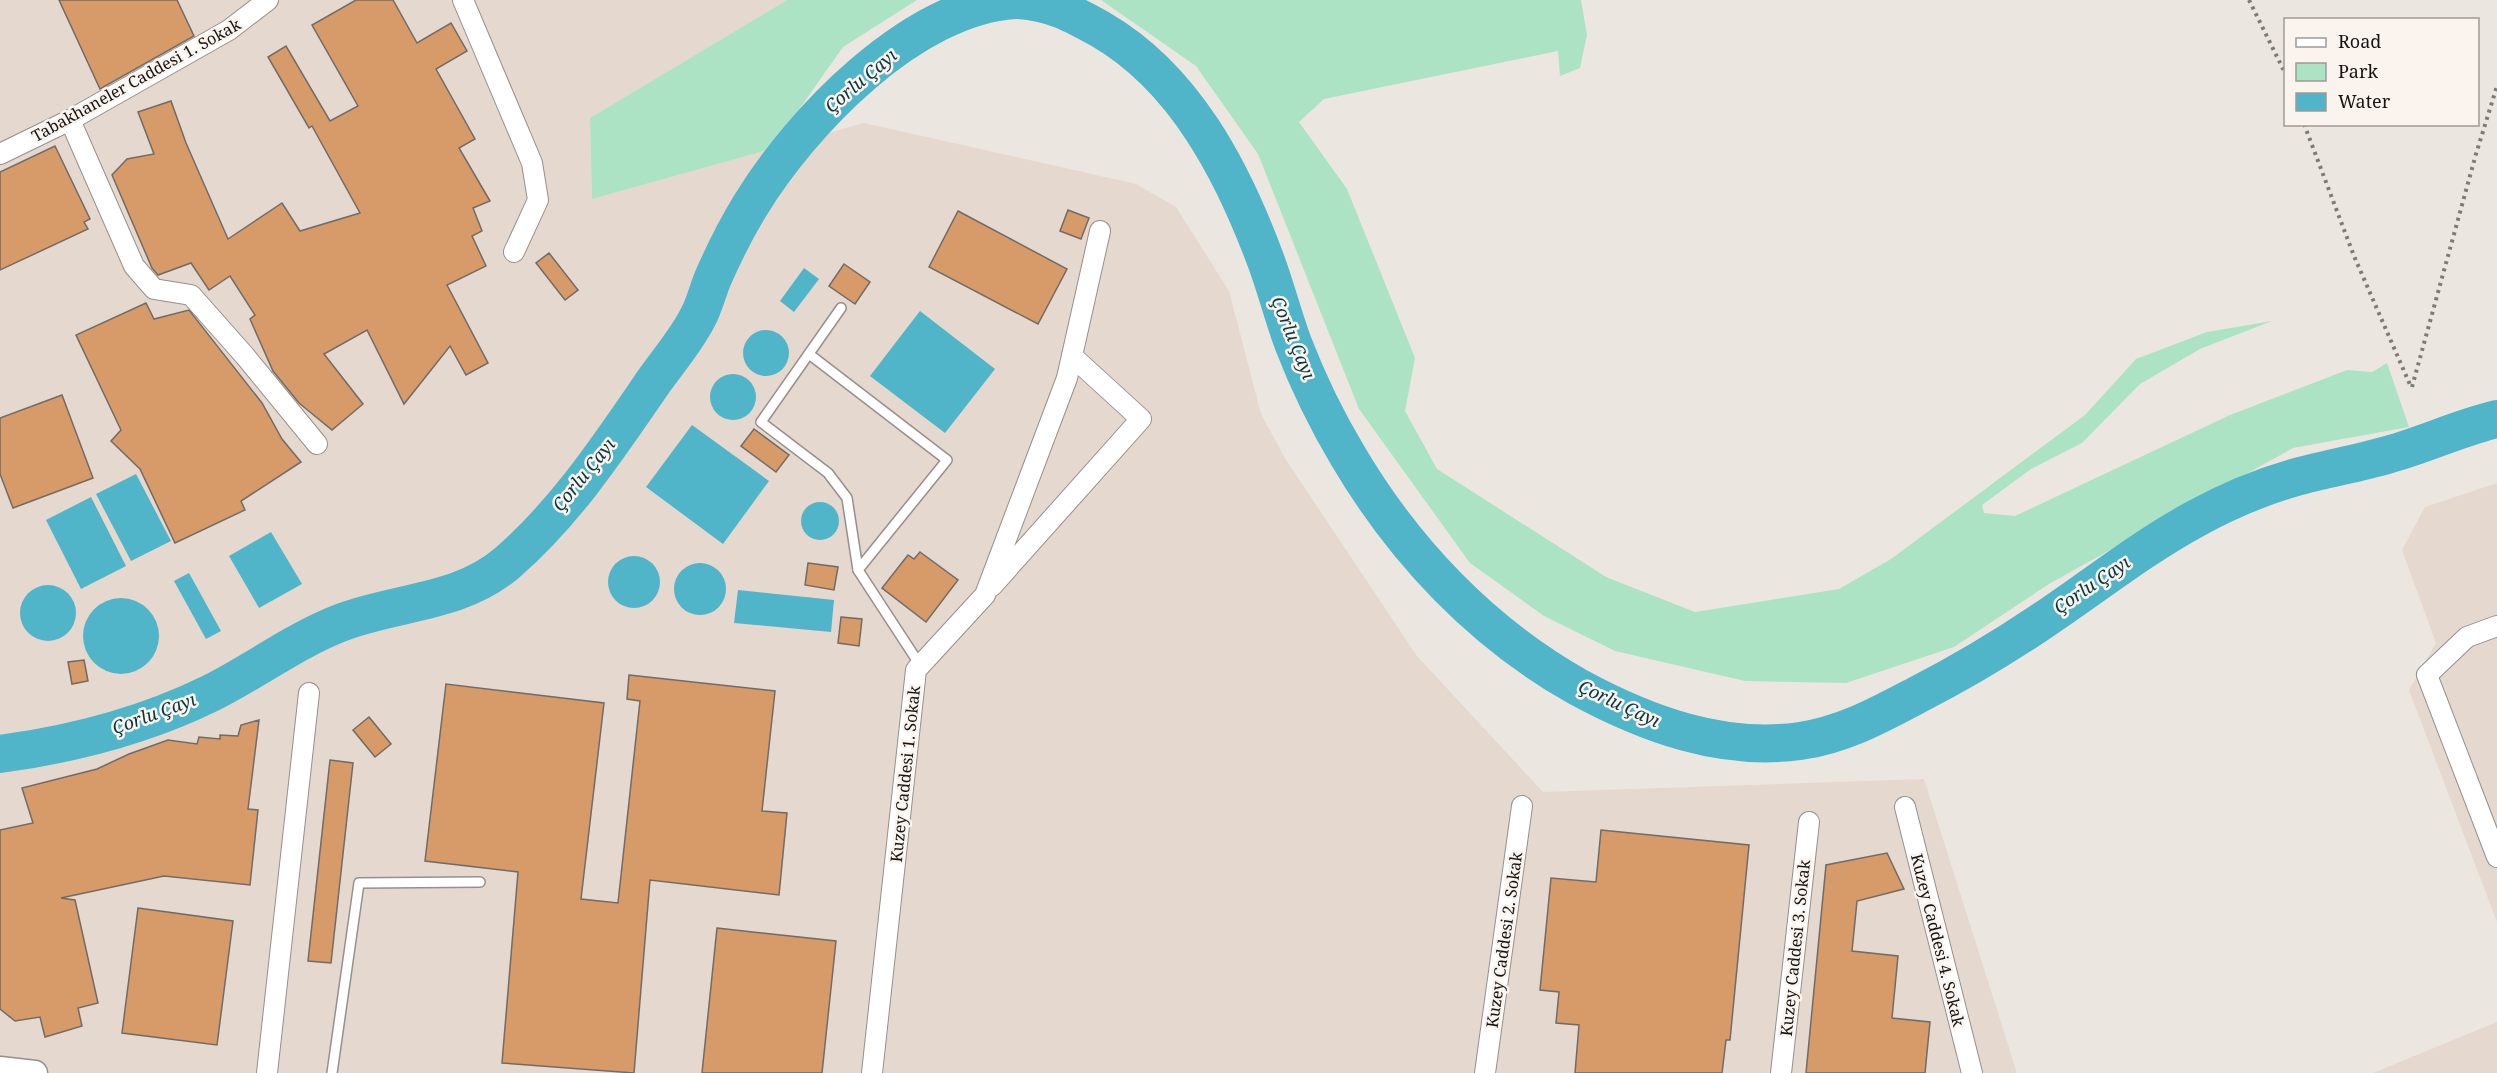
<svg xmlns="http://www.w3.org/2000/svg" width="2497" height="1073" font-family="'Noto Serif',serif">
	<rect width="100%" height="100%" fill="#ece6e1"/>
	<g fill="#e5d8ce">
		<path d="M0 0H787L590 118 592 199 864 123 1136 184 1176 207 1229 291 1261 414 1286 460 1417 656 1543 792 1924 779 2017 1073H0Z"/>
		<path d="M2497 483V922L2409 690 2436 643 2402 550 2425 507Z"/>
		<path d="M2497 1022V1073H2373Z"/>
	</g>
	<g fill="#ace3c5">
		<path d="M787 0H917L843 47 771 149 592 199 590 118Z"/>
		<path d="M1101 0H1581L1587 35 1580 68 1560 76 1558 51 1324 99 1299 122 1347 189 1415 358 1405 411 1437 469 1606 577 1695 612 1839 589 1891 559 2085 415 2136 359 2207 332 2272 321 2200 349 2140 384 2082 443 2031 469 1982 505 1984 513 2015 516 2230 415 2347 370 2372 372 2387 363 2409 427 2293 448 2049 584 1954 647 1846 683 1745 681 1615 651 1544 616 1470 563 1359 409 1258 154 1196 66Z"/>
	</g>
	<g fill="#50b5c8">
		<path d="M804 268 819 279 794 312 780 301Z"/>
		<path d="M920 311 995 369 945 433 870 376Z"/>
		<circle cx="766" cy="353" r="23"/>
		<circle cx="733" cy="397" r="23"/>
		<path d="M692 425 769 481 723 544 646 487Z"/>
		<path d="M136 474 171 541 131 561 96 494Z"/>
		<path d="M91 497 126 566 81 589 46 520Z"/>
		<circle cx="820" cy="521" r="19"/>
		<path d="M271 532 302 584 259 608 229 556Z"/>
		<circle cx="634" cy="582" r="26"/>
		<circle cx="700" cy="589" r="26"/>
		<path d="M189 573 221 631 206 639 174 581Z"/>
		<circle cx="48" cy="613" r="28"/>
		<path d="M738 590 834 600 831 632 734 623Z"/>
		<circle cx="121" cy="636" r="38"/>
	</g>
	<g fill="none" stroke-linecap="round" stroke-linejoin="round">
		<g stroke="#50b5c8" stroke-width="38">
			<path d="M1019 0C1051 2 1073 14 1100 29 1185 78 1233 172 1266 261 1276 288 1283 316 1293 343 1308 382 1327 421 1348 456 1404 551 1482 633 1578 687 1646 724 1722 752 1800 741 1843 735 1879 715 1917 695 1960 673 2002 648 2042 621 2093 587 2140 549 2195 519 2226 502 2258 488 2293 478 2324 469 2356 464 2387 455 2424 445 2459 428 2497 419"/>
			<path d="M0 754C74 744 144 726 211 693 255 671 294 641 340 623 397 601 459 604 507 563 566 512 610 445 654 381 669 360 688 338 699 315 705 303 708 290 713 278 724 253 736 229 750 206 801 122 912 6 1015 0"/>
		</g>
	</g>
	<g fill="#d79b69" stroke="#716b67" stroke-width="1.5">
		<path d="M59 0H177L194 36 100 89Z"/>
		<path d="M356 0H393L417 43 451 23 467 51 436 69 475 139 459 148 490 201 473 208 482 231 472 236 486 266 447 285 488 363 466 375 450 346 404 404 367 330 324 354 363 404 332 430 299 403 273 371 250 319 255 315 230 276 209 290 191 263 158 275 152 268 112 175 127 159 154 154 138 112 171 101 186 143 228 239 282 203 300 231 360 213 312 126 309 128 268 57 286 46 330 121 358 106 312 25Z"/>
		<path d="M55 146 90 219 84 222 88 229 0 270V172Z"/>
		<path d="M1068 210 1089 218 1081 239 1060 231Z"/>
		<path d="M958 211 1067 269 1038 324 929 267Z"/>
		<path d="M549 253 578 290 565 300 536 263Z"/>
		<path d="M844 264 870 282 855 304 829 286Z"/>
		<path d="M146 303 154 319 189 310 262 403 282 439 301 462 241 501 245 510 175 543 140 469 111 441 121 430 76 335Z"/>
		<path d="M62 395 93 478 13 508 0 474V418Z"/>
		<path d="M754 429 789 455 776 472 741 446Z"/>
		<path d="M920 552 958 580 926 622 882 588 908 555 914 559Z"/>
		<path d="M808 563 838 567 834 590 805 585Z"/>
		<path d="M841 617 862 619 859 646 838 643Z"/>
		<path d="M84 660 88 681 72 684 68 662Z"/>
		<path d="M629 675 775 691 762 811 787 813 779 895 650 880 634 1073 502 1063 518 872 425 861 446 684 604 703 581 899 618 903 640 701 627 699Z"/>
		<path d="M369 717 391 744 375 757 353 730Z"/>
		<path d="M259 720 248 809 258 810 250 885 164 876 61 898 75 900 98 1003 78 1008 82 1026 45 1037 40 1017 15 1021 0 1009V830L33 823 22 788 97 769 129 754 168 740 197 744 199 737 220 739V735L238 736 241 725Z"/>
		<path d="M330 760 353 763 331 963 308 961Z"/>
		<path d="M1601 830 1749 845 1730 1040H1726L1722 1073H1575L1579 1025 1556 1023 1559 992 1540 990 1551 878 1596 882Z"/>
		<path d="M1887 853 1904 889 1857 901 1852 951 1898 956 1892 1018 1930 1022 1925 1073H1806L1826 865Z"/>
		<path d="M138 908 233 921 217 1045 122 1033Z"/>
		<path d="M717 928 836 941 822 1073H702Z"/>
	</g>
	<g fill="none" stroke-linecap="round" stroke-linejoin="round">
		<g stroke="#96908c" stroke-width="12">
			<g id="service">
				<path d="M841 308 761 422 828 473 847 498 858 570 920 665"/>
				<path d="M809 354 947 460 858 570"/>
				<path d="M332 1073 359 883 480 882"/>
			</g>
		</g>
		<g stroke="#96908c" stroke-width="22">
			<g id="minor">
				<path d="M463 0 532 163 538 200 514 252"/>
				<path d="M70 120 134 266 154 289 191 295 245 356 317 444"/>
				<path d="M0 154 70 120 229 30 268 0"/>
				<path d="M992 586 1141 419 1072 356"/>
				<path d="M2497 626 2467 637 2427 675 2497 857"/>
				<path d="M1905 807 1972 1073"/>
				<path d="M267 1073 309 693"/>
				<path d="M872 1073 916 670 985 595 1067 378 1100 231"/>
				<path d="M1485 1073 1522 806"/>
				<path d="M1781 1073 1809 822"/>
			</g>
		</g>
		<g stroke="#96908c" stroke-width="27">
			<path id="tertiary" d="M0 1069 35 1073"/>
		</g>
		<g stroke="#7e7a77" stroke-width="4" stroke-dasharray="3 4.5" stroke-linecap="butt">
			<path d="M2249 0 2286 75"/>
			<path d="M2304 124 2354 256 2411 387"/>
			<path d="M2412 387 2476 154 2497 86"/>
		</g>
		<use href="#service" stroke="#fff" stroke-width="9"/>
		<use href="#minor" stroke="#fff" stroke-width="20"/>
		<use href="#tertiary" stroke="#fff" stroke-width="24"/>
	</g>
	<g text-anchor="middle" stroke-width="5" stroke-linejoin="round" paint-order="stroke">
		<g font-size="16" fill="#161412" stroke="#faf3ee">
			<text transform="translate(136 80) rotate(-29)" y="6">Tabakhaneler Caddesi 1. Sokak</text>
			<text transform="translate(905 774) rotate(-84)" y="6">Kuzey Caddesi 1. Sokak</text>
			<text transform="translate(1504 940) rotate(-82)" y="6">Kuzey Caddesi 2. Sokak</text>
			<text transform="translate(1938 940) rotate(76)" y="6">Kuzey Caddesi 4. Sokak</text>
			<text transform="translate(1795 948) rotate(-84)" y="6">Kuzey Caddesi 3. Sokak</text>
		</g>
		<g font-size="18" font-style="italic" fill="#063740" stroke="#faf3ee">
			<text transform="translate(861 81) rotate(-40)" y="6">Çorlu Çayı</text>
			<text transform="translate(1293 338) rotate(68)" y="6">Çorlu Çayı</text>
			<text transform="translate(584 475) rotate(-51)" y="6">Çorlu Çayı</text>
			<text transform="translate(2092 585) rotate(-34)" y="6">Çorlu Çayı</text>
			<text transform="translate(1619 704) rotate(25)" y="6">Çorlu Çayı</text>
			<text transform="translate(154 714) rotate(-20)" y="6">Çorlu Çayı</text>
		</g>
	</g>
	<rect x="2284" y="18" width="195" height="108" fill="#faf3ee" stroke="#9f9a96" stroke-width="1.5"/>
	<rect x="2296" y="38" width="30" height="9" fill="#ffffff" stroke="#9f9a96" stroke-width="1.5"/>
	<text x="2338" y="48" font-size="18" fill="#161412">Road</text>
	<rect x="2296" y="63" width="30" height="18" fill="#ace3c5" stroke="#9f9a96" stroke-width="1.5"/>
	<text x="2338" y="78" font-size="18" fill="#161412">Park</text>
	<rect x="2296" y="93" width="30" height="18" fill="#50b5c8" stroke="#9f9a96" stroke-width="1.5"/>
	<text x="2338" y="108" font-size="18" fill="#161412">Water</text>
</svg>
